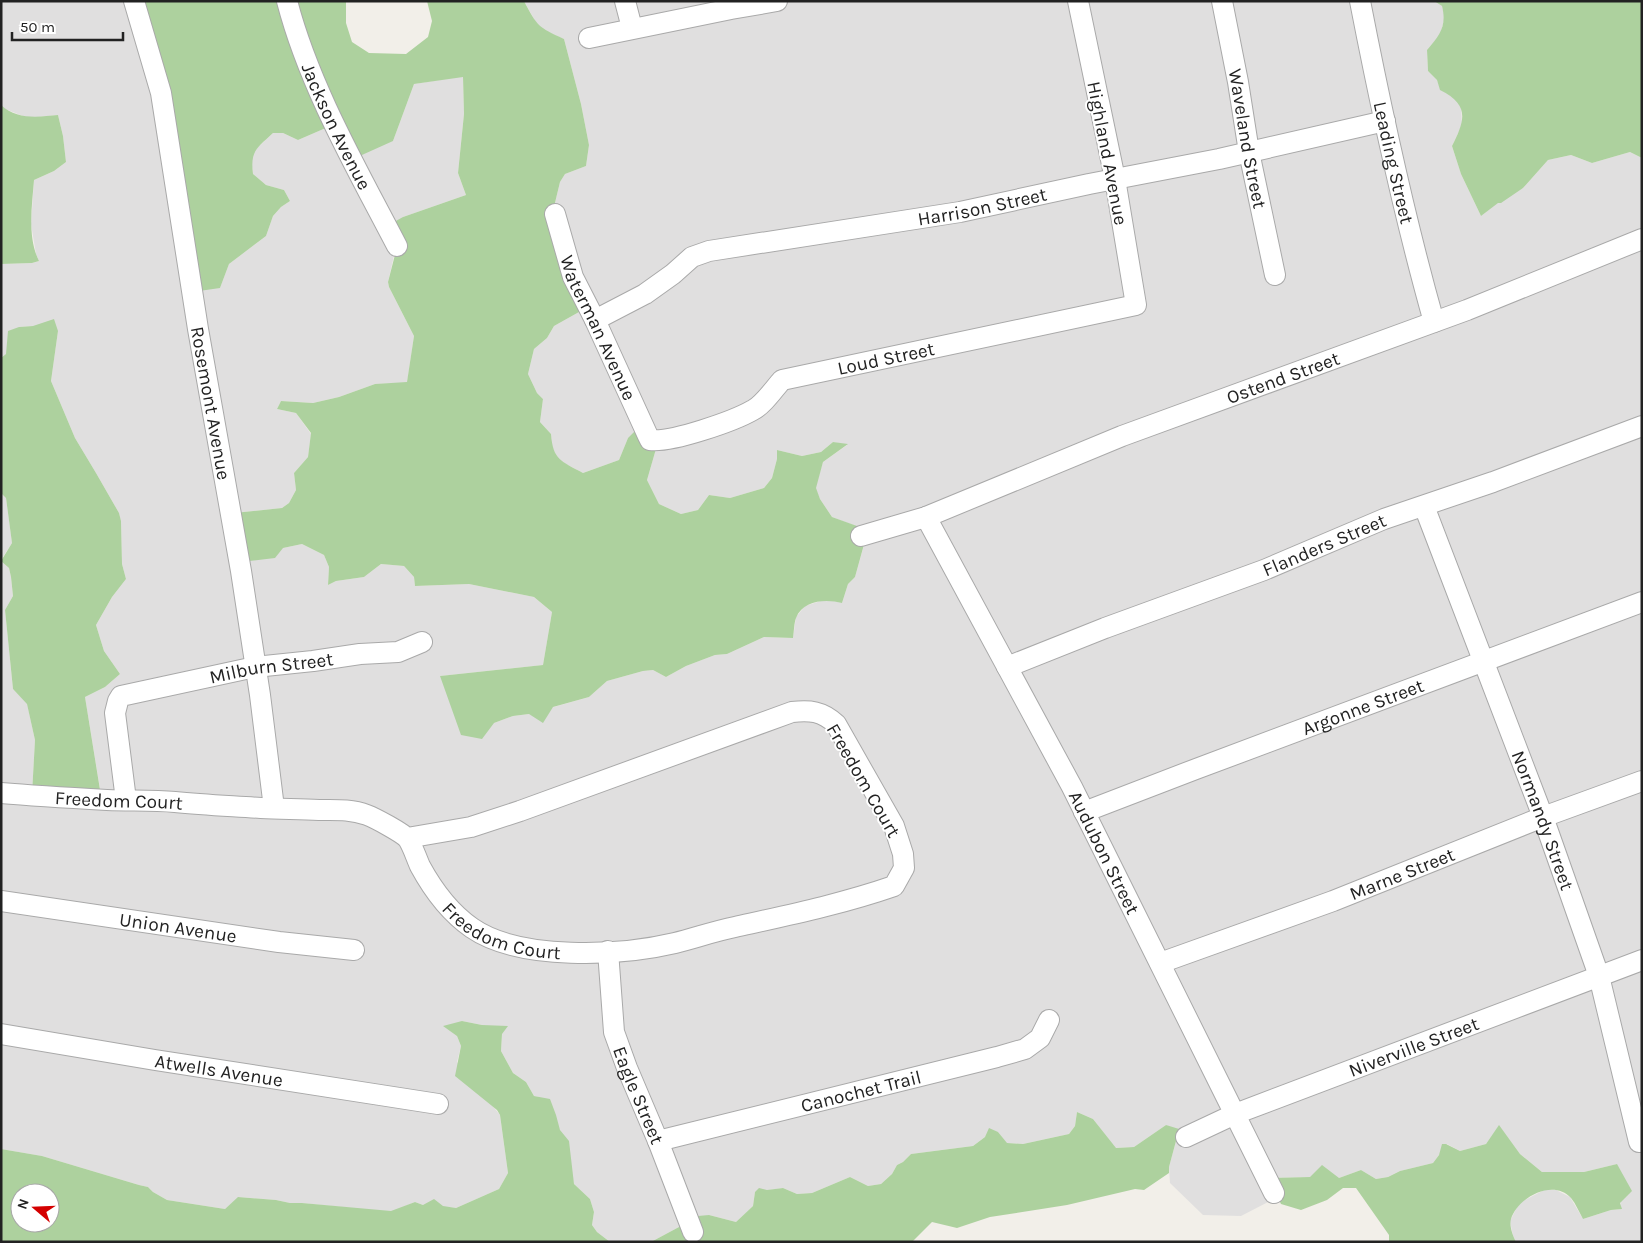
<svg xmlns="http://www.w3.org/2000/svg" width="1643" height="1243" font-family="Karla,sans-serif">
	<rect width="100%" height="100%" fill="#f2efe9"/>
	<g fill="#e0dfdf">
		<path d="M1 1H133L220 288 229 264 266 236 273 216 281 207 290 201 284 190 266 185 253 174 251 159 256 149 273 133H283L298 140 335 124 393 141 414 84 463 76 464 114 458 173 466 195 403 217 388 282 389 287 414 336 407 383 375 384 339 397 313 403 281 401 277 409 296 413 311 434 308 457 294 473 296 490 289 503 282 508 234 513 283 548 302 544 324 555 329 567 328 585 336 581 364 577 381 564 404 566 414 577 415 586 469 584 534 597 552 612 543 665 440 676 494 723 513 716 529 714 589 697 607 681 643 671 653 670 666 677 686 666 715 655 727 654 764 637 793 638 796 617 805 606 827 599 842 603 848 584 855 577 868 531 832 517 820 499 815 488 823 462 847 445 833 442 821 452 802 456 777 450V459L772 478 764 488 730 498 709 495 698 510 681 514 659 504 647 480 658 442 628 438 619 460 583 473 560 461 552 448 551 434 540 422 543 399 537 393 528 374 534 349 547 338 554 326 588 307 553 211 560 182 565 174 586 166 589 145 581 104 564 39 543 30 535 21 524 1H1434L1442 6 1445 17 1440 35 1427 50 1428 71 1437 80 1441 90 1452 96 1461 105 1462 125 1452 146 1461 174 1481 216 1498 202 1523 188 1548 160 1571 155 1592 163 1630 152 1642 158V1242H1516L1513 1236 1510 1221 1519 1203 1544 1190H1556L1570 1197 1583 1219 1611 1210 1621 1209 1617 1164 1584 1172H1542L1520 1154 1499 1126 1486 1144 1460 1151 1447 1144 1433 1163 1400 1171 1388 1177 1376 1179 1361 1170 1339 1178 1310 1177 1268 1178 1276 1198 1241 1216 1203 1215 1170 1183 1169 1167 1176 1141 1185 1136 1166 1125 1134 1147 1115 1148 1093 1119 1077 1112 1075 1126 1069 1134 1023 1144 1006 1143 998 1132 985 1137 973 1146 911 1154 903 1162 897 1165 892 1174 881 1184 868 1186 850 1177 812 1193 797 1194 783 1188 755 1192 753 1206 736 1222 709 1215 679 1227 651 1242H610L597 1232 592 1225 594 1212 590 1199 574 1184 560 1130 539 1097 534 1096 526 1082 513 1073 501 1051 502 1034 482 1025 462 1021 457 1036 461 1046 457 1062 500 1115 508 1173 499 1189 456 1208 423 1205 415 1202 391 1212 302 1203H290L276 1200 239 1197 225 1209 167 1200 153 1192 148 1187 139 1185 42 1156 1 1149V561L9 568 11 577 13 596 5 610 13 689 27 703 35 740 32 794 101 795 85 697 105 687 120 674 104 651 96 625 112 597 126 579 122 564 121 522 119 513 96 473 75 438 51 381 58 331 33 326 19 327 6 354 1 358V264L32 263 39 261 36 254 31 224 34 180 54 171 66 162 63 136 58 115 28 118 5 109 1 105Z"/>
		<path d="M1 493 6 498 12 543 1 560Z"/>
	</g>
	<g fill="#add19e" fill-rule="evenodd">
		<path d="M133 1H346V23L352 42 369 53 406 54 428 37 432 21 427 1H524C537 26 538 27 564 39L581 104 589 145 586 166 565 174 560 182 553 211 588 307 554 326 547 338 534 349 528 374 537 393 543 399 540 422 551 434C553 460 561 461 583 473L619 460 628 438 641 425 658 442 647 480 659 504 681 514 698 510 709 495 730 498 764 488 772 478 777 459V450L802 456 821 452 833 442 848 444 823 462 816 488 820 499 832 517 868 530 855 577 848 584 842 603C826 599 803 600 796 618 794 623 794 632 793 638L764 637 727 654 715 655 686 666 666 677 653 670 643 671 607 681 589 697 553 707 543 723 529 714 513 716 494 723 482 739 461 735 440 676 543 665 552 612 534 597 469 584 415 586 414 577 404 566 381 564 364 577 336 581 328 585 329 567 324 555 302 544 283 548 275 558 240 562 234 513 282 508 289 503 296 490 294 473 308 457 311 433 296 413 277 409 281 401 313 403 339 397 375 384 407 382 414 336 389 287 388 282 397 247 387 226 403 217 466 195 458 173 464 114 463 77 414 84 393 141 353 159 335 124 298 140 283 133H273C257 148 250 151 253 174L266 185 284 190 290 201 281 207 273 216 266 236 229 264 220 288 192 292Z"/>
		<path d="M1434 1H1642V158L1630 152 1592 163 1571 155 1548 160 1523 188 1501 203H1498L1481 216 1461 174 1452 146C1465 120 1470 105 1440 90L1437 80 1428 71 1427 50C1440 35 1447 26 1442 6Z"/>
		<path d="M1 105C17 120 38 117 58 115L63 136 66 162 54 171 34 180C32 206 27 237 39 261L32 263 1 264Z"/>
		<path d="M54 319 58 331 51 381 75 438 96 473 119 513 121 521 122 564 126 579 112 597 96 625 104 651 120 674 105 687 85 697 101 796 32 794 35 740 27 704 13 689 5 610 13 596 11 577 9 568 1 561 12 543 6 498 1 493V358L6 354 8 331 19 327 33 326Z"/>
		<path d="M462 1021 482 1025 508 1026 502 1034 501 1051 513 1073 526 1082 534 1096 550 1099 556 1115 560 1130 569 1141 574 1184 590 1199 594 1212 592 1225 597 1232 610 1242H1V1149L42 1156 139 1185 148 1187 153 1192 167 1200 225 1209 238 1197 276 1200 290 1203H302L391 1211 415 1202 423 1205 434 1199 443 1206 456 1208 499 1189 508 1173 500 1115 497 1110 455 1076 461 1046 457 1036 443 1026ZM20 1193H50V1223H20Z"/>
		<path d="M1077 1112 1093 1119 1116 1148 1134 1147 1166 1125 1189 1132 1176 1141 1169 1167V1173L1144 1190 1135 1189 1067 1205 990 1217 957 1228 932 1222 912 1242H651L679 1227 687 1217 709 1215 736 1222 753 1206 755 1192 759 1188 767 1190 783 1188 797 1194 812 1193 850 1177 868 1186 881 1184 892 1174 897 1165 903 1162 911 1154 973 1146 985 1137 989 1128 998 1132 1007 1143 1023 1144 1069 1134 1075 1126Z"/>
		<path d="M1499 1125 1520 1154 1542 1172H1584L1617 1164 1632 1191 1620 1203 1622 1209 1611 1210 1583 1219C1579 1212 1576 1204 1571 1198 1553 1178 1517 1198 1511 1219 1509 1226 1513 1236 1516 1242H1389V1235L1356 1188H1343L1327 1200 1301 1210 1281 1204 1268 1178 1310 1177 1322 1165 1339 1178 1361 1170 1376 1179 1388 1177 1400 1171 1433 1163 1439 1155 1442 1144H1446L1460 1151 1486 1144Z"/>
	</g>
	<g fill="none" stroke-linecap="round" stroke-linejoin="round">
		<g stroke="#a9a9a9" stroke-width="22">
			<g id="minor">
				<path id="s1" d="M134 1 161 93 198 329 241 571 260 695 274 808"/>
				<path id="s2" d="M287 1C309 86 357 169 397 246"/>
				<path d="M625 1 632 28"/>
				<path id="s3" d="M1222 1 1238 82 1249 152 1275 275"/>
				<path id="s4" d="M1360 1C1381 109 1404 216 1434 322"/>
				<path d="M589 38 731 9 777 1"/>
				<path id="s5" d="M555 214 573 277 595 320 648 436 650 440C671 443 734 421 753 410 763 405 774 389 782 380L1136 305 1115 179 1078 1"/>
				<path id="s6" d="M595 320 645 294 673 274 692 257 709 251 960 212 1089 184 1219 159 1385 121"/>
				<path id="s7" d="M1424 506 1543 817 1599 976 1639 1142"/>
				<path id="s8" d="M926 517 1072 787 1274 1193"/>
				<path id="s9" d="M861 536 926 517 1122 436 1467 310 1642 239"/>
				<path id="s10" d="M1007 667 1105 628 1264 570 1384 519 1493 482 1642 426"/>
				<path id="s11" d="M1 793C37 796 72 798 107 800 130 801 152 800 175 802 204 805 232 806 261 808 281 809 300 809 319 810 336 810 351 809 367 815 375 818 403 833 408 839 413 847 416 857 420 866 433 890 449 912 472 928 520 961 620 956 675 943 695 938 715 931 735 927 789 915 842 904 894 886L904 868 903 854 894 826 836 724C822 711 810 710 792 712L520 811 471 827 407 838"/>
				<path id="s12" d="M126 800 115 713 118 701 121 696 255 667 313 661 360 654 398 652 422 642"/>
				<path id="s13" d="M1084 812 1196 769 1642 602"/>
				<path id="s14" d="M1 901 279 942 354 950"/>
				<path id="s15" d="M608 951 614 1032 627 1068 658 1141 693 1232"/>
				<path id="s16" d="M1160 963 1333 901 1543 817 1642 781"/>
				<path id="s17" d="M1 1034 155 1060 438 1104"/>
				<path id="s18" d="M1186 1137 1235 1114 1642 960"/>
				<path id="s19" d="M658 1141 997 1057 1025 1049 1040 1038 1049 1020"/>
			</g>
		</g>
		<use href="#minor" stroke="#fff" stroke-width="20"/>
	</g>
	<g text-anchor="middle" stroke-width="4" stroke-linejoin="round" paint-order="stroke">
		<g font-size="19" fill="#222" stroke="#fff">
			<text dy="7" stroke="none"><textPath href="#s2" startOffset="135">Jackson Avenue</textPath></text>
			<text dy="7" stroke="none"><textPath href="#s3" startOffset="140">Waveland Street</textPath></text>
			<text transform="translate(1108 153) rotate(79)" y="7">Highland Avenue</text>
			<text dy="7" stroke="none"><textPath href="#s4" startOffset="165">Leading Street</textPath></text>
			<text dy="7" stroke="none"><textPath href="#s6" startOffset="411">Harrison Street</textPath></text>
			<text dy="7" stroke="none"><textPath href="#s5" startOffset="122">Waterman Avenue</textPath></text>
			<text dy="7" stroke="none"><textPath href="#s5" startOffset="502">Loud Street</textPath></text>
			<text dy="7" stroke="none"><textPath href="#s9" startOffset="451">Ostend Street</textPath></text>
			<text dy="7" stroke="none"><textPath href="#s1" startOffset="410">Rosemont Avenue</textPath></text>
			<text dy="7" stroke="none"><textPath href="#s10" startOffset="340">Flanders Street</textPath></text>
			<text dy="7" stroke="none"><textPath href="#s12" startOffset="259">Milburn Street</textPath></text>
			<text dy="7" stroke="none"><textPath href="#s13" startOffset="298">Argonne Street</textPath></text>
			<text transform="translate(864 780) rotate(60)" y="7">Freedom Court</text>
			<text dy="7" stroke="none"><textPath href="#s11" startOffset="118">Freedom Court</textPath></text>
			<text dy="7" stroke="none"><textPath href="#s7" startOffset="336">Normandy Street</textPath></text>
			<text dy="7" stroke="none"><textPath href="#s8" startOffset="380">Audubon Street</textPath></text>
			<text dy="7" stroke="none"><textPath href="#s16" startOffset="258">Marne Street</textPath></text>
			<text dy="7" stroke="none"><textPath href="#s11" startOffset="555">Freedom Court</textPath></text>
			<text dy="7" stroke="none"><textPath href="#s14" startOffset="179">Union Avenue</textPath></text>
			<text dy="7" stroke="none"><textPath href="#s18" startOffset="245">Niverville Street</textPath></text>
			<text dy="7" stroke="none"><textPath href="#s17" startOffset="221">Atwells Avenue</textPath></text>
			<text dy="7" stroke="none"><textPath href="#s19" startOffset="209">Canochet Trail</textPath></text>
			<text dy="7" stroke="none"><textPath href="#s15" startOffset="149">Eagle Street</textPath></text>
		</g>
	</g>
	<rect width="1643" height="1243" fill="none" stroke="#222222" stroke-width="5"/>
	<g transform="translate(35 1208) rotate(289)"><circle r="24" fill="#ffffff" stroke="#a7a7a7"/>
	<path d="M0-4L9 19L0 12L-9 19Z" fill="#d40000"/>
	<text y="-8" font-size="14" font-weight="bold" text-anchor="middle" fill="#222222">N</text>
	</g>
	<path d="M12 32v8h111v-8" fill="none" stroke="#222222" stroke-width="2.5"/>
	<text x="20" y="32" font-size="15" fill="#222222" stroke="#ffffff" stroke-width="4" paint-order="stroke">50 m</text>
</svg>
